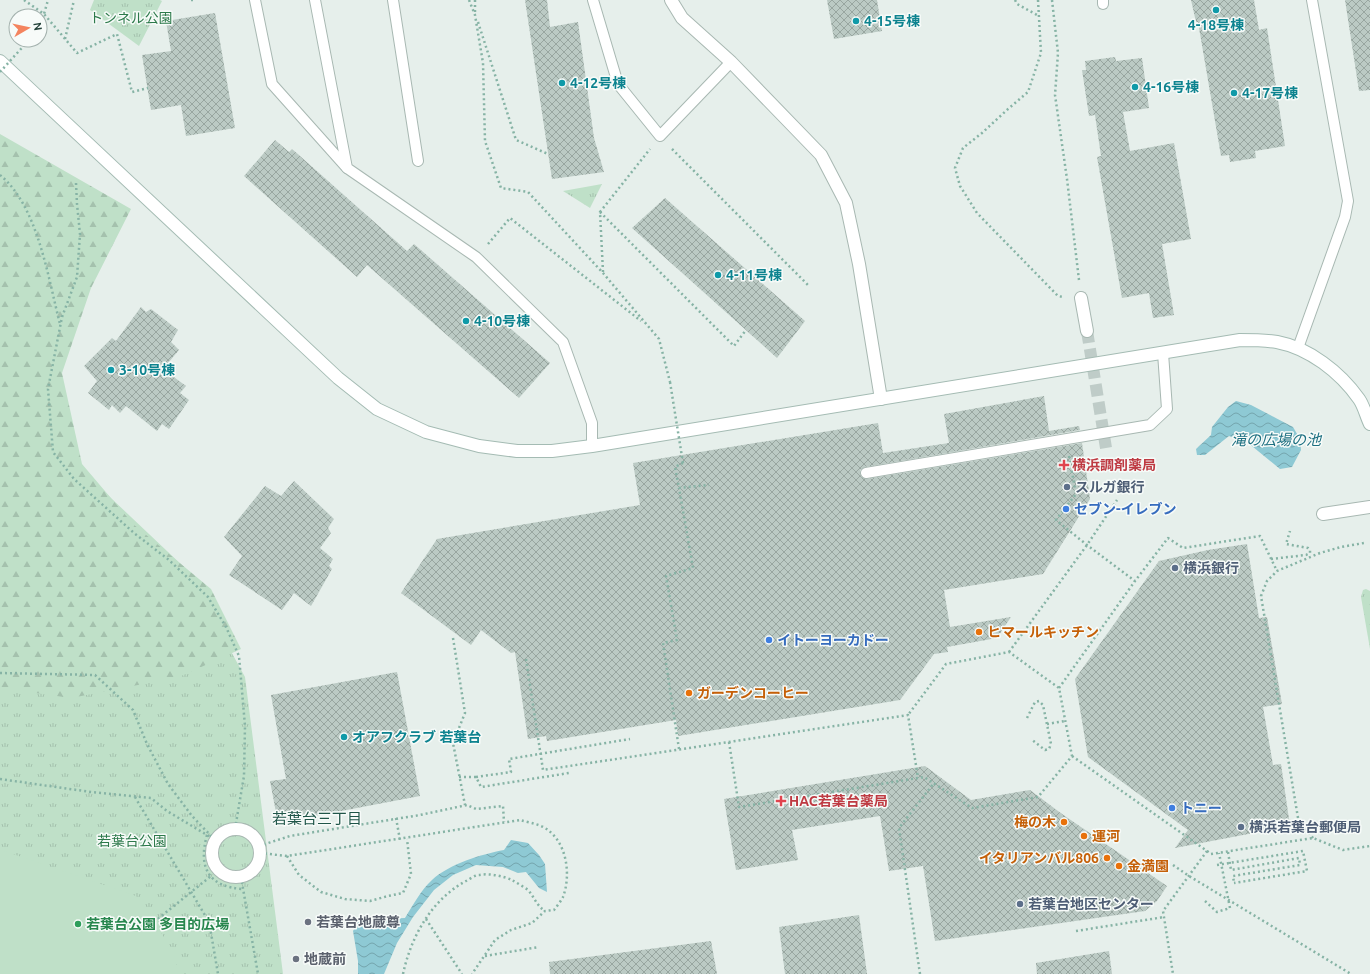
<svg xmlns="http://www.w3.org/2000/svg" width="1370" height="974" font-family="Ubuntu,'Noto Sans JP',sans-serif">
	<defs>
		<pattern id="grass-tufts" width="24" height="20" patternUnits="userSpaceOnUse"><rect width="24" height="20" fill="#bfe0c8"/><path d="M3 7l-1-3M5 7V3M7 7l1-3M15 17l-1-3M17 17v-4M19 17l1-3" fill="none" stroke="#a4c1ad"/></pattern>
		<pattern id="forest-firs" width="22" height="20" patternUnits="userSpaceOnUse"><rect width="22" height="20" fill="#bfe0c8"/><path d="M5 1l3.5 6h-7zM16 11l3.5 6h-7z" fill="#a4c1ad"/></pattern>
		<pattern id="water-waves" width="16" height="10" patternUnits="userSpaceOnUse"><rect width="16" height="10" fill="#8ec9d4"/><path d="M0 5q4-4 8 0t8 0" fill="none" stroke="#74a5ad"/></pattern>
		<pattern id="building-cross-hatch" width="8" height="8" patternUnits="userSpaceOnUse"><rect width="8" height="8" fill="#bbcac4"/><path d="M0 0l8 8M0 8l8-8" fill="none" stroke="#98a6a0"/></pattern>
	</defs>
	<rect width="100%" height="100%" fill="#e6efeb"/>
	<g fill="url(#grass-tufts)">
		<path d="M94 0H160L162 1 139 46 90 10Z"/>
		<path d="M0 140 54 360 75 464 186 569 245 677 283 974H0Z"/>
		<path d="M602 184 590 208 563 191Z"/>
		<path d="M1366 589 1370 591V649L1361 597 1363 590Z"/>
	</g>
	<path fill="url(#forest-firs)" d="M0 134 131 209 91 288 62 373 82 464 133 524 211 589 241 649 179 677 71 698 0 688Z"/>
	<path fill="#bfe0c8" d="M0 851H4L136 896 174 952 178 974H0Z"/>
	<g fill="url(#water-waves)">
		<path d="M1236 401 1251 405 1293 427 1300 439 1301 450 1292 467 1280 469 1247 442 1229 436 1205 455H1197L1196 449 1211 435 1212 427 1228 407Z"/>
		<path d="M511 840 528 843 539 855 545 864 547 892 539 888 526 872 518 873 503 867 476 865 453 875 434 890 413 917 397 943 384 974H358V961L353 931 358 922 379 919 405 918C413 905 421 890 432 880 449 864 482 854 504 850Z"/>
	</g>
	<g fill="url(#building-cross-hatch)">
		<path d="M525 0H547L550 27 578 22 594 138 604 172 552 179Z"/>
		<path d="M827 0H877L882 31 834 39Z"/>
		<path d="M1191 0H1254L1259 30 1267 28 1285 146 1255 151 1256 158 1230 162 1229 155 1221 156 1198 22H1196Z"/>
		<path d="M1345 0H1370V90L1359 91Z"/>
		<path d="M215 13 235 128 186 136 181 105 151 110 142 55 171 51 166 21Z"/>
		<path d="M1115 57 1116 61 1142 58 1149 108 1123 112 1130 151 1174 143 1191 239 1162 244 1174 315 1153 318 1149 293 1122 298 1097 157 1101 156 1095 115 1089 116 1082 70H1086L1085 61Z"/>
		<path d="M275 140 289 152 292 149 407 251 414 244 550 363 519 398 367 265 357 277 244 176Z"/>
		<path d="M665 198 805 321 777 358 632 228Z"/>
		<path d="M141 307 146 312 151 309 178 330 171 342 179 350 163 369 186 386 180 393 189 400 169 429 162 424 157 431 126 406 120 413 112 405 109 410 88 393 97 381 84 366 112 338 116 341Z"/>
		<path d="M1044 396 1049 431 1079 426 1080 430 865 467 860 470 861 477 867 479 1082 443 1090 499 1043 574 944 590 950 627 1011 617 997 638 947 647 948 652 934 654 900 700 678 736 676 720 547 741 546 736 528 739 515 652 511 653 481 630 471 645 401 593 437 539 640 505 633 463 878 423 883 453 949 443 944 414Z"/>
		<path d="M294 481 334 519 328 528 331 533 320 548 333 559 329 566 332 569 311 606 294 593 282 610 229 575 242 556 224 537 265 486 281 496Z"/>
		<path d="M1247 544 1259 618 1267 617 1282 704 1263 707 1273 765 1281 764 1290 826 1175 848 1188 830 1088 757 1075 679 1159 561 1208 550Z"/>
		<path d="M397 672 420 796 278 823 270 781 286 779 271 695Z"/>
		<path d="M925 766 971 800 1030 790 1062 814 1167 886 1157 901 1145 911 935 941 923 866 889 871 880 816 792 830 798 860 736 870 724 799Z"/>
		<path d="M859 915 867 974H785L779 927Z"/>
		<path d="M711 941 717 974H550L549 962Z"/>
		<path d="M1109 951 1112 974H1037L1036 963Z"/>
	</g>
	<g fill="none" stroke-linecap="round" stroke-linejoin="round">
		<path stroke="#bfccc8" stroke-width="12" stroke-dasharray="12 6" stroke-linecap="butt" d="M1087 331 1106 448"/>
		<g stroke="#a8b8b2" stroke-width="12">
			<g id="lane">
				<path d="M255 0 272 84 347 168"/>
				<path d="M315 0 347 168 476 257 563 342 592 423V446"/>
				<path d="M393 0 418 161"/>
				<path d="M593 0 618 84 660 136 731 62"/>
				<path d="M1103 4V0"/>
				<path d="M1298 348 1345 217 1348 201 1312 0"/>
				<path d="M866 473 1150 425 1167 409 1163 353"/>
			</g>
		</g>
		<g stroke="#a8b8b2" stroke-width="14">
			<g id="street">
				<path d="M671 0 682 18 731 62 821 155 846 203 859 264 881 399"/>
				<path d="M1081 298 1087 331"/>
				<path d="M1323 514 1370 507"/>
				<circle cx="236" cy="853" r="24"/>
			</g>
		</g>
		<g stroke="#a4bbb3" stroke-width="14">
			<path id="secondary" d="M0 61 338 378 377 409 426 432 479 446 517 451H552L592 446 1240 340C1252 340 1264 340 1277 342 1309 348 1340 372 1359 399 1364 406 1366 416 1370 424"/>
		</g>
		<g stroke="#86b3a5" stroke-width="2.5" stroke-dasharray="2 3" stroke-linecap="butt">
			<path d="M24 0 44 14 77 53 117 34 132 92 148 88"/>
			<path d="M191 0H195"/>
			<path d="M469 0 475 15 483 63 485 141 501 188 528 192 603 273 659 339 670 382"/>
			<path d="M475 0V13"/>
			<path d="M1015 0 1017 4 1039 16"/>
			<path d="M1038 0 1041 53 1028 92 1008 109 982 133 963 148 955 168 960 186 977 213 1058 296 1063 297"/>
			<path d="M1052 0 1058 53 1055 95 1067 179 1079 280"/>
			<path d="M478 22 516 140 548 154"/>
			<path d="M40 28 48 0"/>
			<path d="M65 39 74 0"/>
			<path d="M672 149 808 285"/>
			<path d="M0 175C38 206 48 278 60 324"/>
			<path d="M76 183 77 204 80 234 77 277 62 317 48 389 53 452 74 479 134 533 169 560 208 597 226 627 239 656 245 726 244 776 235 829"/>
			<path d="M600 212 734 346 746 330"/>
			<path d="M488 244 510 218 641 321"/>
			<path d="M603 272 600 212 650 149"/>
			<path d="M1069 456 1076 494 1056 520 1087 545 1135 581"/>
			<path d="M683 463 675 467 679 488 709 485"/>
			<path d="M1271 559 1306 555 1310 553V550L1308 548 1286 544 1290 531"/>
			<path d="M453 638 465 713 453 743 465 805"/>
			<path d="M1009 652 1087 545 1117 500"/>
			<path d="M526 659 543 770 908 715 918 778"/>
			<path d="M0 673 95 675 133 710 147 744 168 784 192 816 215 840"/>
			<path d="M1059 688 1135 581 1168 538 1183 548 1260 536 1277 571"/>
			<path d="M1027 718 1035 702 1039 701 1043 705 1051 744 1049 749 1045 750 1031 739"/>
			<path d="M1047 724 1065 721"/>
			<path d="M729 742 739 807 924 777 972 808 1038 797 1072 756 1059 688 1009 652 946 664 908 715"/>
			<path d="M679 749 663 643 677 640 666 576 693 568 679 488"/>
			<path d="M1072 756 1207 851 1163 911 1173 974"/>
			<path d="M459 777H476L481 787 569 773"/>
			<path d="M476 777 511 772 509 759 630 739"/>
			<path d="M0 779 91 792 151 798 167 811 212 838"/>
			<path d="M135 797 206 917 211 933 218 974"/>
			<path d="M396 818 400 840"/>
			<path d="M207 835C198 867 208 887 243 889"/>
			<path d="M1313 838 1298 818 1261 596 1267 581 1277 571 1320 553 1341 547 1364 543"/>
			<path d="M259 846 290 836 420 815 467 805 476 809 503 806 504 822"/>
			<path d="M1207 851 1211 854 1313 838 1343 850 1370 846"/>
			<path d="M260 853 287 856 520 820C526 822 534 823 541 826 566 837 572 873 563 897 561 901 557 906 554 910L545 911 532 923 511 930 495 940 472 974"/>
			<path d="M287 856 299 875 321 892 345 899 370 901 388 896 403 893 411 874 407 839"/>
			<path d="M1173 865 1189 876 1351 974"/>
			<path d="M1217 865 1303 851 1307 871 1234 883"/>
			<path d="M241 877 258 974"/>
			<path d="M426 919 462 974"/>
			<path d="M154 922 211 876"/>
			<path d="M1076 931 1164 917"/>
			<path d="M485 956 539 947"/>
			<path d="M403 974C411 937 431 900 466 881 470 879 475 875 479 875 489 873 503 876 512 880 517 883 524 887 528 890 535 898 536 905 545 911"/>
			<path d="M920 974 899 828 934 783"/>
		</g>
		<use href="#lane" stroke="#fff" stroke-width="10"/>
		<use href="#street" stroke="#fff" stroke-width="12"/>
		<use href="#secondary" stroke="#fff" stroke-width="12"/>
		<g stroke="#86b3a5" stroke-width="2.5" stroke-dasharray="2 3" stroke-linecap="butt">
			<path d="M0 72 29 40"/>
			<path d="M670 382 683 463"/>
			<path d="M1228 852 1231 870 1299 858 1300 865 1233 876 1234 883"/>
			<path d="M1205 901 1217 912 1230 908 1219 853"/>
		</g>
	</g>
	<g fill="#0f9aa8" stroke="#f7fbf9" stroke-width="1.5">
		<circle cx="1216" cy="10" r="4"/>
		<circle cx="856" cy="21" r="4"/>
		<circle cx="562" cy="83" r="4"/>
		<circle cx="1135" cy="87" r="4"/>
		<circle cx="1234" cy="93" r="4"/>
		<circle cx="718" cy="275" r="4"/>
		<circle cx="466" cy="321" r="4"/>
		<circle cx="111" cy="370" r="4"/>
		<circle cx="344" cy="737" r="4"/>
	</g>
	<g fill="#e0444e" stroke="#f7fbf9" stroke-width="1.5">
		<path d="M1062 459h4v4h4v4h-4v4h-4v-4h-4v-4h4z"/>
		<path d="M779 795h4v4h4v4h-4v4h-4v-4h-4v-4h4z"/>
	</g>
	<g fill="#5c6f8a" stroke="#f7fbf9" stroke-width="1.5">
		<circle cx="1067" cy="487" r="4"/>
		<circle cx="1175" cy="568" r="4"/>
		<circle cx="1241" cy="827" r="4"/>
		<circle cx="1020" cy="904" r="4"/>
	</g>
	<g fill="#3f7fe0" stroke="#f7fbf9" stroke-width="1.5">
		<circle cx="1066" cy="509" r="4"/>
		<circle cx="769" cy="640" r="4"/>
		<circle cx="1172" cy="808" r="4"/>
	</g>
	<g fill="#e8710a" stroke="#f7fbf9" stroke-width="1.5">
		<circle cx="979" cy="632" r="4"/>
		<circle cx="689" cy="693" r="4"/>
		<circle cx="1064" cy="822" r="4"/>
		<circle cx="1084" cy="836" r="4"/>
		<circle cx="1107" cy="858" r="4"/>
		<circle cx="1119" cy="866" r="4"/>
	</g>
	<g fill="#6b7280" stroke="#f7fbf9" stroke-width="1.5">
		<circle cx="308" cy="922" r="4"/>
		<circle cx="296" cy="959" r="4"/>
	</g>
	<circle fill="#2e9e5b" stroke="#f7fbf9" stroke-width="1.5" cx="78" cy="924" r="4"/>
	<g text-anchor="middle" stroke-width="3" stroke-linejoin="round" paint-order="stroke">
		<g font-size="14" fill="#2d7a4b" stroke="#f7fbf9">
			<text x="131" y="23">トンネル公園</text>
			<text x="132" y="846">若葉台公園</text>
		</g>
		<g font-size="14" font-weight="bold" fill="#0d838f" stroke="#f7fbf9" text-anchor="start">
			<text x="864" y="26">4-15号棟</text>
			<text x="1216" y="30" text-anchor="middle">4-18号棟</text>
			<text x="570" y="88">4-12号棟</text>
			<text x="1143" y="92">4-16号棟</text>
			<text x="1242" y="98">4-17号棟</text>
			<text x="726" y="280">4-11号棟</text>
			<text x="474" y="326">4-10号棟</text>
			<text x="119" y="375">3-10号棟</text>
			<text x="352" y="742">オアフクラブ 若葉台</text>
		</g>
		<g font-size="14" font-weight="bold" fill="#be3a42" stroke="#f7fbf9" text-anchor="start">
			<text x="1072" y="470">横浜調剤薬局</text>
			<text x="789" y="806">HAC若葉台薬局</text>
		</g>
		<g font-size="14" font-weight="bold" fill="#4e5e75" stroke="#f7fbf9" text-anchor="start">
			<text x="1075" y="492">スルガ銀行</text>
			<text x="1183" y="573">横浜銀行</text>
			<text x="1249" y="832">横浜若葉台郵便局</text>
			<text x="1028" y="909">若葉台地区センター</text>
		</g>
		<g font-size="14" font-weight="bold" fill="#366cbe" stroke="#f7fbf9" text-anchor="start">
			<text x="1074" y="514">セブン-イレブン</text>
			<text x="777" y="645">イトーヨーカドー</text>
			<text x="1180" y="813">トニー</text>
		</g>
		<g font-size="14" font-weight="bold" fill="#c56008" stroke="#f7fbf9" text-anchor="start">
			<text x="987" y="637">ヒマールキッチン</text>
			<text x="697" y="698">ガーデンコーヒー</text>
			<text x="1056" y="827" text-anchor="end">梅の木</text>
			<text x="1092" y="841">運河</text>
			<text x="1099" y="863" text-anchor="end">イタリアンバル806</text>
			<text x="1127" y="871">金満園</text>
		</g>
		<g font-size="14" font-weight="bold" fill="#5b616d" stroke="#f7fbf9" text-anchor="start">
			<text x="316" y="927">若葉台地蔵尊</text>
			<text x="304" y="964">地蔵前</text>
		</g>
		<g font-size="14" font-weight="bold" fill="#27864d" stroke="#f7fbf9" text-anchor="start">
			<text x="86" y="929">若葉台公園 多目的広場</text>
		</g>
		<g font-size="15" font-style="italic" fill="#1c6f80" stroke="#f7fbf9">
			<text x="1276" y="445">滝の広場の池</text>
		</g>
		<g font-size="15" fill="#1f5548" stroke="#f7fbf9">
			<text x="317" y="824">若葉台三丁目</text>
		</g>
	</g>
	<g transform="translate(28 28) rotate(81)"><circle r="19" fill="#f7fbf9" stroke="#a3b1ad"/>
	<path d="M0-3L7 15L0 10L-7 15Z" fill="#f4845f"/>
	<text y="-6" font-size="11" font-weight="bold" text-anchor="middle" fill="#24423a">N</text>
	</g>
</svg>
